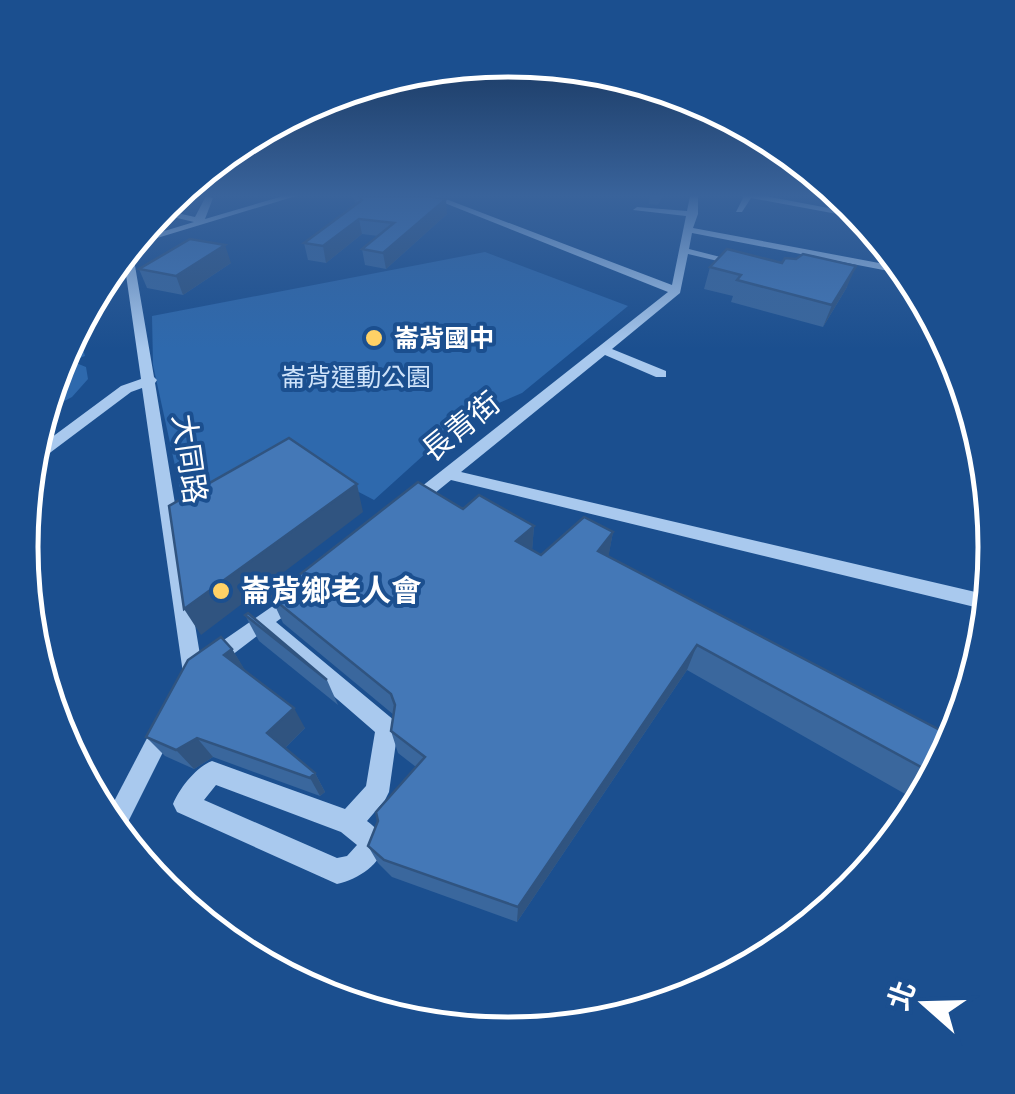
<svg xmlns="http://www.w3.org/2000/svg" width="1015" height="1094" font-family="Karla,'Noto Sans TC',sans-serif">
	<rect width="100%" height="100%" fill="#1b4f8f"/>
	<g fill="#2e69ad">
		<path d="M485 252 628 306 522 393 480 411 461 434 426 453 374 500 294 458 188 525 153 365 152 316Z"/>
		<path d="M83 349 85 356 71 361 86 367 88 379 72 397 47 410 57 360 61 354Z"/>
	</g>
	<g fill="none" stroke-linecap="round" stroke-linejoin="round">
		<g fill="#a9c9ee" fill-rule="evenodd">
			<path d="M206 196 213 198 205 219 283 196H296L134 245 138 239 194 222 156 213 159 209 195 217Z"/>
			<path d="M427 196H438L672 285 686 216 633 210 637 207 687 211 690 196H698V214L693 228 895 266 899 273 692 233 689 249 744 263 739 266 688 254 680 293 612 349 666 371V377H656L605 355 461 472 984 594 983 609 451 480 419 506H407L405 502 407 498 668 292Z"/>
			<path d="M744 196H765L860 214 864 219 751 198 742 212H736Z"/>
			<path d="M130 251 133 254 154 377 157 380 155 383 203 673 200 679 193 682 186 679 183 673 142 388 131 392 43 458 37 460 40 446 121 386 141 379 124 261Z"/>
			<path d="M296 590 303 592 305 597 303 602 276 622 395 721 398 728 389 792 385 800 367 821C404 847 368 877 337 884L177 812 173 804C179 789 196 767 212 761L345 809 366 786 375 732 261 633 219 665 212 668 205 665 202 659 205 653ZM216 785 341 832 357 845 347 856 337 858 204 800Z"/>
			<path d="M164 718 172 721 175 728 123 832 109 811 156 721Z"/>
		</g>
	</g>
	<g fill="#3a679d">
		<path d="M352 196H425L447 214 386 269 365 265 362 249 378 236 362 234 326 263 308 260 304 243 356 204Z"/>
		<path d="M650 196H663L658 205 649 204Z"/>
		<path d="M231 263 183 295 147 288 139 269Z"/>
		<path d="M710 267 847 287 823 327 731 302 733 296 704 289Z"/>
		<path d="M463 509 534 526 532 550 541 555 613 532 608 557 955 738 914 799 687 670 517 922 392 877 378 863 368 846 416 767 398 753 391 731 394 715 283 623 271 597Z"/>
		<path d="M245 615 327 680 338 705 259 641Z"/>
		<path d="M232 649 245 671 305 728 285 748 315 773 325 792 320 796 213 757 194 769 165 756 146 737Z"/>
	</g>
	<g fill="#305480">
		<path d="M446 199 447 214 386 269 383 253Z"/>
		<path d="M359 219 362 234 326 263 323 246Z"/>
		<path d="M225 245 231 263 183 295 176 276Z"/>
		<path d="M856 266 847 287 823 327 832 305Z"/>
		<path d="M357 484 363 512 201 635 184 609Z"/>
		<path d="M534 526 532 553 516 541Z"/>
		<path d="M613 532 608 559 598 551Z"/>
		<path d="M697 645 687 670 517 922 518 907Z"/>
		<path d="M232 649 245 670 237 677 224 655Z"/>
		<path d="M294 708 305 728 280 753 267 733Z"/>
		<path d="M197 738 213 757 194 769 176 750Z"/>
		<path d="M315 773 325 792 320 796 310 778Z"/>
	</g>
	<g fill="#4478b7" stroke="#305480" stroke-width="2.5">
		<path d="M359 196H425L446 199 383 253 362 249 394 223 359 219 323 246 304 243 362 200Z"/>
		<path d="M190 239 225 245 176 276 139 269Z"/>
		<path d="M727 249 782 263 785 258 796 259 803 254 856 266 832 305 737 280 741 275 710 267Z"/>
		<path d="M289 438 357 484 184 609 169 506Z"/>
		<path d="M418 482 463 509 479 495 534 526 516 541 541 555 584 517 613 532 598 551 955 738 932 773 697 645 518 907 384 860 368 846 378 821 376 812 425 757 391 731 395 705 391 694 271 597Z"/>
		<path d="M248 613 327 680 245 615Z"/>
		<path d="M221 637 232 649 224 655 294 708 267 733 315 773 310 778 197 738 176 750 146 737 188 660Z"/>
	</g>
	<linearGradient id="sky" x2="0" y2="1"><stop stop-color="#0f2b4f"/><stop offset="0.56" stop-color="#39639b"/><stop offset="1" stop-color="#39639b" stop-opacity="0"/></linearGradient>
	<rect width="1015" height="349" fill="url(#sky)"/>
	<g fill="#ffd166" stroke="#1b4f8f" stroke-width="4">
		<circle cx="374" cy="338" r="10"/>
		<circle cx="221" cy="591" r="10"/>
	</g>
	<g text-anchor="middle" stroke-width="8" stroke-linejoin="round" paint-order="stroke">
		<g font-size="25" font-weight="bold" fill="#fff" stroke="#1b4f8f" text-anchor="start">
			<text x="394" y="347">崙背國中</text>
		</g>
		<g font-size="25" fill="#cfe3fa" stroke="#1b4f8f">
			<text x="356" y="386">崙背運動公園</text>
		</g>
		<g font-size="30" fill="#fff" stroke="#1b4f8f">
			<text transform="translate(461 427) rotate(-39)" y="10">長青街</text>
			<text transform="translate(189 459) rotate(82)" y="10">大同路</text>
		</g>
		<g font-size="30" font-weight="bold" fill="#fff" stroke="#1b4f8f" text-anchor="start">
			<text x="241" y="601">崙背鄉老人會</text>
		</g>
	</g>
	<path d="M0 0H1015V1094H0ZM38 547a470 470 0 1 1 940 0a470 470 0 1 1-940 0Z" fill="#1b4f8f" fill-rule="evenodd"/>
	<path fill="none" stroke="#fff" stroke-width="5" d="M38 547a470 470 0 1 1 940 0a470 470 0 1 1-940 0Z"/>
	<g transform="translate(925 1004) rotate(290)" stroke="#1b4f8f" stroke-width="8" paint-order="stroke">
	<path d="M0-8L18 38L0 25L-18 38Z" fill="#ffffff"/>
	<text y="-15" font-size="28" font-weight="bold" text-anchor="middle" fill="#ffffff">北</text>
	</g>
</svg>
